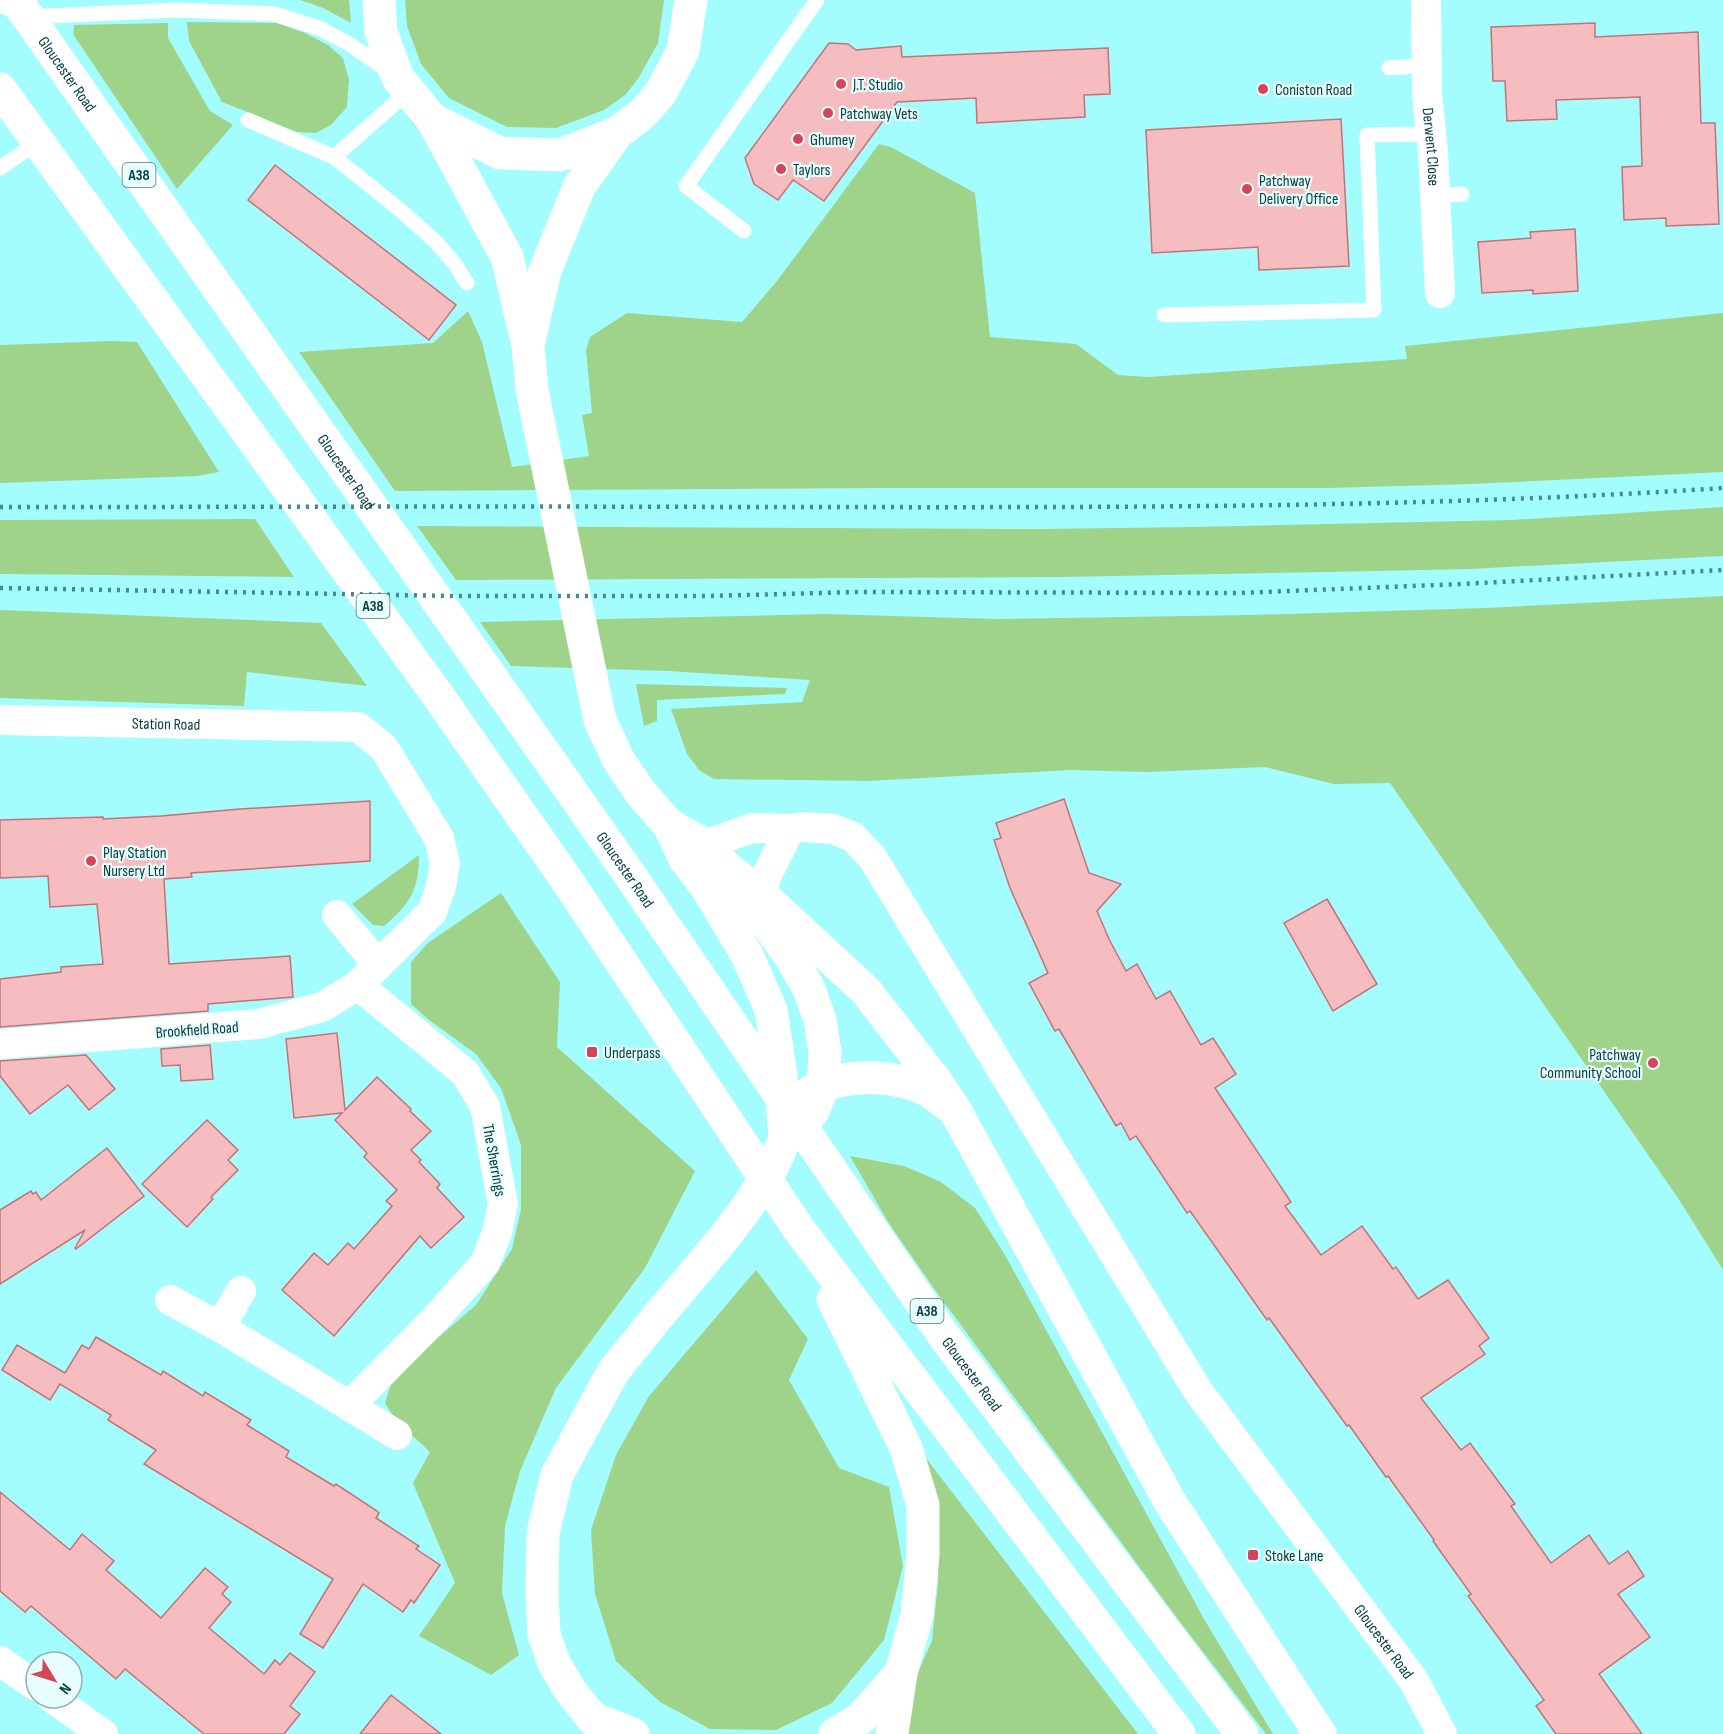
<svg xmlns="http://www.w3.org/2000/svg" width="1723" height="1734" font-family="'Sofia Sans Condensed',sans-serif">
	<rect width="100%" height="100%" fill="#a3fdfe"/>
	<g fill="#9fd389">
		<path d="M300 0H349L351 23 323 8Z"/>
		<path d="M405 0H664L658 43 638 79 625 95 604 110 556 128 507 127 449 98 421 64 407 26Z"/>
		<path d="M187 22 277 23 305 33 328 45 343 58 349 80 347 107 331 125 316 133 297 132 222 102 189 41Z"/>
		<path d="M168 23V38L210 111 233 125 177 189 73 34 74 25Z"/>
		<path d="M879 144 891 147 975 193 990 337 1076 344 1118 375 1148 377 1407 359 1405 346 1723 313V472L1472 484 1327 488H889L395 491 299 352 433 343 468 311 482 342 512 467 589 456 582 415 592 413 586 350 590 337 627 313 742 322 777 281Z"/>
		<path d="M112 341 137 342 219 472 197 476 0 483V345Z"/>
		<path d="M1723 507V556L1470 569 1327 572 1062 577 456 580 417 526 1041 529 1193 527 1511 520Z"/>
		<path d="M255 519 294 577 0 574V520Z"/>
		<path d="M1723 596V1270L1678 1198 1390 783 1334 784 1265 767 1146 772 1071 770 868 781 714 779 699 770 687 754 671 709 802 702 810 680 668 671 511 666 480 622 824 614 997 619 1249 615 1485 608Z"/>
		<path d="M0 610 321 623 367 686 247 672 244 706 0 698Z"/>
		<path d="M636 684 787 688 785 694 657 700V721L644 726Z"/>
		<path d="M419 855C419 890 410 904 384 926L373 925 352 904Z"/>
		<path d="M501 893 560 982 557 1047 695 1171 645 1268 556 1388 520 1471 505 1526 502 1593 519 1655 491 1675 419 1636 455 1583 413 1483 430 1452 396 1420 385 1403 392 1381 418 1355 476 1305 512 1249 521 1209V1145L501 1088 476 1054 429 1020 411 1004V962L428 943Z"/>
		<path d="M850 1156 904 1166 941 1182 975 1208 1005 1255 1204 1619 1273 1734H1266L1177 1618 935 1290 888 1222Z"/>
		<path d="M756 1270 808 1339 789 1380 839 1468 889 1487 903 1566 884 1640 832 1703 776 1730 710 1729 660 1702 616 1661 595 1594 591 1530 616 1455 649 1396Z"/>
		<path d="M922 1453 1138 1734H902L909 1692 932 1641 938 1583 939 1536Z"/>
	</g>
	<g fill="#f5bdbf" stroke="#c67176" stroke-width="1.5">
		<path d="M1595 23V37L1698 32 1701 123H1715L1719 224 1666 226V218L1624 220 1622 167 1642 166 1640 97 1556 100 1557 119 1507 121 1505 81H1493L1491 27Z"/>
		<path d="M829 43 848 44 856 50 901 46 902 57 1108 48 1110 94 1084 95 1085 117 977 123 976 98 897 102 824 201 793 180 778 200 754 184 745 158Z"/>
		<path d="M1341 119 1349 266 1259 270 1258 247 1152 253 1146 130Z"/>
		<path d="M275 165 456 305 429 340 248 200Z"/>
		<path d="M1575 229 1578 291 1533 294V290L1482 293 1478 242 1531 238 1530 232Z"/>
		<path d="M1064 799 1089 873 1121 884 1097 911 1109 939 1126 971 1137 964 1156 999 1170 991 1201 1045 1213 1038 1236 1074 1215 1088 1291 1202 1285 1206 1321 1255 1362 1226 1393 1269 1396 1267 1418 1299 1448 1280 1489 1338 1479 1346 1485 1354 1421 1398 1461 1450 1470 1443 1515 1504 1511 1506 1551 1563 1589 1535 1609 1564 1628 1551 1644 1576 1618 1594 1650 1637 1599 1674 1642 1734H1556L1536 1706 1544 1700 1468 1596 1471 1594 1433 1541 1434 1540 1388 1476 1386 1477 1349 1425 1347 1426 1269 1318 1267 1320 1190 1211 1187 1213 1136 1136 1130 1140 1121 1123 1116 1126 1059 1029 1055 1031 1029 983 1048 973 1010 888 994 840 1001 838 996 823Z"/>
		<path d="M370 801V861L191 873 192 877 164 879 169 964 290 956 293 997 208 1004V1011L0 1027V979L61 972V967L103 964 97 904 50 907 48 876 0 878V820L103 817V819L161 816 240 809Z"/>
		<path d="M1327 899 1377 984 1333 1011 1284 923Z"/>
		<path d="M337 1033 345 1110 377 1077 411 1109 410 1111 431 1131 411 1150 421 1160 419 1162 440 1184 437 1188 464 1217 431 1248 420 1236 334 1336 282 1290 314 1253 328 1265 348 1243 354 1249 392 1206 386 1201 397 1190 364 1157 367 1153 335 1120 342 1113 294 1118 286 1039Z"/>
		<path d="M210 1045 213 1079 181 1081 180 1065 162 1066 161 1049Z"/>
		<path d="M86 1055 115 1089 89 1110 68 1085 30 1114 0 1076V1061Z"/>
		<path d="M207 1120 238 1150 228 1160 238 1170 211 1197 213 1199 187 1227 142 1184Z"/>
		<path d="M107 1148 144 1196 76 1249 75 1248 85 1230 0 1284V1210L31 1191 33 1194 36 1192 41 1200Z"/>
		<path d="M96 1337 161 1375 163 1371 203 1396 205 1392 251 1420 247 1425 289 1451 286 1457 334 1486 336 1484 377 1511 379 1513 376 1518 419 1546 416 1549 440 1565 414 1603 411 1600 403 1612 363 1584 323 1648 300 1634 333 1579 144 1464 156 1450 108 1420 111 1415 60 1384 50 1400 2 1370 17 1345 65 1373 82 1345 89 1349Z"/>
		<path d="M0 1492 70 1550 82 1534 114 1561 106 1570 161 1618 205 1568 228 1587 222 1594 231 1602 209 1628 264 1674 275 1660 280 1665 290 1653 315 1672 290 1706 300 1714 284 1734H204L125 1669 116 1679 31 1606 25 1612 0 1591Z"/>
		<path d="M391 1695 441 1734H360Z"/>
	</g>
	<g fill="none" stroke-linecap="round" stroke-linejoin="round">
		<g stroke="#fff" stroke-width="15">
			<path d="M0 5 27 17 178 10 274 14 319 28 351 45 390 72"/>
			<path d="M1389 68 1427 65"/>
			<path d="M248 120 334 157 399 209 437 243 454 263 467 283"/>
			<path d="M334 157 409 91"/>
			<path d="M0 168 38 142"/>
			<path d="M1435 196 1462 194"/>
			<path d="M744 231 686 186 817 0"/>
			<path d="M1164 315 1374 310 1367 135 1431 134"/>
		</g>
		<g stroke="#fff" stroke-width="30">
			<path id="s1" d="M1426 0 1427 92 1433 153 1440 293"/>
			<path id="s2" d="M0 720 358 727 384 748 439 838 445 863 441 887 432 912 358 985 322 1007 259 1024 0 1044"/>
			<path id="s3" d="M705 845 752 828 790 829 802 827 833 829 853 837 872 857 1198 1391 1414 1681 1442 1734"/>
			<path d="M337 915 378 965"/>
			<path d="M760 915 761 894 766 877 790 829"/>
			<path d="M170 1300 220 1327 397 1435"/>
			<path d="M220 1327 241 1291"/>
			<path d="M349 1406 437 1317 485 1263 497 1233 503 1204 485 1106 465 1073 358 985"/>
			<path d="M0 1661 36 1686"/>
			<path d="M52 1698 103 1734"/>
		</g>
		<g stroke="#fff" stroke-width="33">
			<path d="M379 0 381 32 398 78 432 119 507 257 528 345 532 390 600 720 618 759 640 792 669 825 685 859 707 888 747 955 771 1010 781 1075 785 1139"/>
			<path d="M432 119 500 153 560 155 617 133 642 114 660 94 683 51 691 0"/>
			<path d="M530 337 545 271 579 187 617 133"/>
			<path d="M611 1734 592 1718 570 1690 554 1663 544 1634 542 1595 543 1533 557 1475 613 1372 658 1316 723 1239 748 1206 772 1168 785 1139 813 1111 823 1087 825 1053 820 1020 809 989 790 956 727 868 705 845 669 825"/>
		</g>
		<g stroke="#fff" stroke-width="33">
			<path id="s4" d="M16 0 630 875 944 1336 1242 1734"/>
			<path d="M0 89 439 697 568 882 798 1228 1179 1734"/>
			<path d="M727 868 761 894 866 991 938 1084 955 1110 1170 1502 1320 1734"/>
			<path d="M783 1111C797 1101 812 1090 828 1084 857 1074 897 1076 925 1089 933 1093 941 1100 948 1105"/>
			<path d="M833 1299 906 1448 923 1505V1555L917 1615 901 1673 892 1734"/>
			<path d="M592 1718 633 1734"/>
			<path d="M835 1734 861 1718 901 1673"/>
		</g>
		<g stroke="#458a8b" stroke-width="4.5" stroke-dasharray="3 6" stroke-linecap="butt">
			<path d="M0 507C245 507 491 506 736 507 1065 507 1394 510 1723 488"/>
			<path d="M0 588 454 596H708L857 592 1239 593 1462 584 1723 570"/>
		</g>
	</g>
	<g fill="#d54558" stroke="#e8fdfd" stroke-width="2">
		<circle cx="841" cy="84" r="6"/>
		<circle cx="1263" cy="89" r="6"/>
		<circle cx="828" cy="113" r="6"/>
		<circle cx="798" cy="139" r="6"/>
		<circle cx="781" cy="169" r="6"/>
		<circle cx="1247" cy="189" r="6"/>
		<circle cx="91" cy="861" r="6"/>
		<rect x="586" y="1046" width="12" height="12" rx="3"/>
		<circle cx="1653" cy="1063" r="6"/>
		<rect x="1247" y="1549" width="12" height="12" rx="3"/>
	</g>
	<g text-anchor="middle" stroke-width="4.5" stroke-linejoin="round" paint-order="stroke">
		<g fill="#e8fdfd" stroke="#4b7979" stroke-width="1.5">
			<rect x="122.5" y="163" width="33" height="24" rx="4.5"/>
			<rect x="356.5" y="594" width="33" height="24" rx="4.5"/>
			<rect x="910.5" y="1299" width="33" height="24" rx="4.5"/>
		</g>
		<g font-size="15" font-weight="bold" fill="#084041">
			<text x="139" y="180">A38</text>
			<text x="373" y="611">A38</text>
			<text x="927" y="1316">A38</text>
		</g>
		<g font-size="16" fill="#084041" stroke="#e8fdfd">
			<text dy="6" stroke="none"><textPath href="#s4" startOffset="90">Gloucester Road</textPath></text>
			<text dy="6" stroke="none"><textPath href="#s1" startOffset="147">Derwent Close</textPath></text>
			<text dy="6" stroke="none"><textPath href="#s4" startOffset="576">Gloucester Road</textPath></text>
			<text dy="6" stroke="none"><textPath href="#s2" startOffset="166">Station Road</textPath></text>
			<text dy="6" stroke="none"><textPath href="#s4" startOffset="1062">Gloucester Road</textPath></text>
			<text transform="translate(197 1029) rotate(-4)" y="6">Brookfield Road</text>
			<text transform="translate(495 1160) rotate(80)" y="6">The Sherrings</text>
			<text dy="6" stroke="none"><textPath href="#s4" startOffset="1674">Gloucester Road</textPath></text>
			<text dy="6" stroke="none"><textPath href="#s3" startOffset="1118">Gloucester Road</textPath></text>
		</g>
		<g font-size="16" fill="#084041" stroke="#e8fdfd" text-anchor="start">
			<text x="853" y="90">J.T. Studio</text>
			<text x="1275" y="95">Coniston Road</text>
			<text x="840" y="119">Patchway Vets</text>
			<text x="810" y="145">Ghumey</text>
			<text x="793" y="175">Taylors</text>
			<text x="1259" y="186">Patchway<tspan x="1259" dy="18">Delivery Office</tspan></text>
			<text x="103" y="858">Play Station<tspan x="103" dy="18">Nursery Ltd</tspan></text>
			<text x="604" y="1058">Underpass</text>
			<text x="1641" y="1060" text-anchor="end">Patchway<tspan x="1641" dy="18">Community School</tspan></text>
			<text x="1265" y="1561">Stoke Lane</text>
		</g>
	</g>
	<g transform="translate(54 1680) rotate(128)"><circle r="28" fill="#e8fdfd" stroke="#8eb1b2" stroke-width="1.5"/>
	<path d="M0-4.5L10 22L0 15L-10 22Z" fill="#d54558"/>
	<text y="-9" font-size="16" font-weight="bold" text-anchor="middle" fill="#084041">N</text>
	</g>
</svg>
